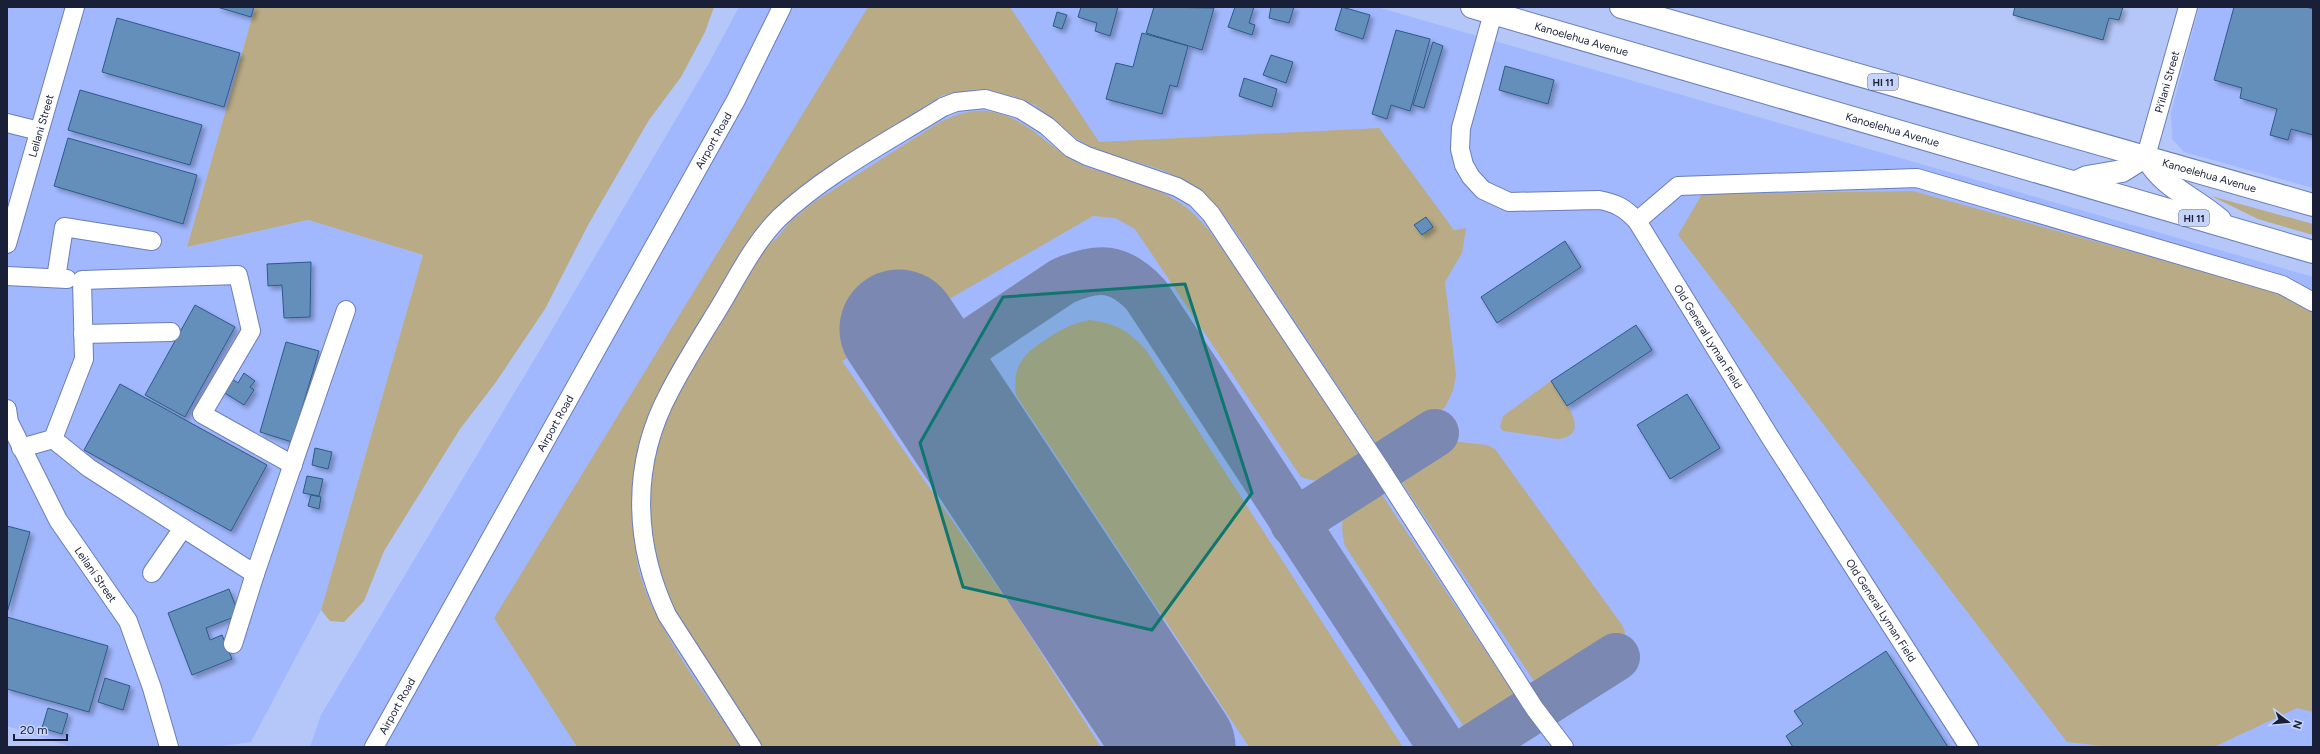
<svg xmlns="http://www.w3.org/2000/svg" width="2320" height="754" font-family="Figtree,sans-serif">
	<defs>
		<filter id="shadow"><feDropShadow dx="3.5" dy="3.5" stdDeviation="2" flood-color="#0004"/></filter>
	</defs>
	<rect width="100%" height="100%" fill="#b5c6f9"/>
	<g fill="#a2b8fe">
		<path d="M7 7H255L187 247 308 220 423 255 321 610 251 742 215 747H71L7 726Z"/>
		<path d="M739 7H1377L2313 277V747H310L321 715 540 350 709 63Z"/>
		<path d="M2199 7H2313V188L2184 152 2172 139 2171 113Z"/>
	</g>
	<g fill="#b9ab86">
		<path d="M255 7H714L705 32 681 77 649 120 588 225 545 309 496 382 460 429 384 551 364 601 344 622 330 621 321 610 423 255 308 220 187 247Z"/>
		<path d="M868 7H1010L1099 142 1379 128 1454 230 1466 228 1462 253 1445 282 1456 375 1453 391 1445 407 1432 419 1381 451 1232 226 1210 200 1194 186 1180 178 1162 170 1095 149 1074 137 1035 105 1013 96 978 89 943 95 928 104 806 182 761 223 723 284 777 238 790 222 814 202 940 122C957 114 974 108 993 112 1028 119 1048 147 1078 163 1089 169 1103 172 1115 176 1166 193 1187 198 1219 244L1366 464C1342 479 1329 487 1301 477L1135 229 1115 218 1093 216 842 361 1013 609 1101 747H745L642 572 636 552C639 609 709 698 741 747H577L494 618Z"/>
		<path d="M1913 191 2313 302V712L2297 708 2214 747H2112L2067 742 1678 235 1702 194Z"/>
		<path d="M2211 196 2313 224V235L2258 219Z"/>
		<path d="M1090 320C1117 324 1128 330 1146 350L1403 747H1249L1016 395C1012 365 1023 354 1048 338 1062 329 1073 323 1090 320Z"/>
		<path d="M1551 381C1561 396 1595 435 1558 439L1503 431 1500 427 1503 416Z"/>
		<path d="M1452 441 1487 445 1495 449 1622 625 1625 632 1624 638 1536 684 1395 472 1426 451Z"/>
		<path d="M1376 486 1518 700 1472 730H1466L1345 546C1336 511 1349 503 1376 486Z"/>
	</g>
	<g fill="none" stroke-linecap="round" stroke-linejoin="round">
		<g stroke="#7b88b1" stroke-width="48">
			<path d="M927 372 1063 281C1098 266 1119 266 1146 295L1442 747"/>
			<path d="M1294 523 1435 433"/>
			<path d="M1474 747 1616 657"/>
		</g>
		<path stroke="#7b88b1" stroke-width="119" d="M899 329 1176 747"/>
	</g>
	<g fill="#658fbb" stroke="#2b5a89" filter="url(#shadow)">
		<path d="M217 7H254L251 17Z"/>
		<path d="M1081 7H1118L1110 36 1095 31 1097 23 1078 17Z"/>
		<path d="M1154 7 1214 8 1202 50 1146 33Z"/>
		<path d="M1235 7H1254L1249 23 1255 25 1252 35 1228 27Z"/>
		<path d="M1271 7H1294L1289 23 1269 18Z"/>
		<path d="M1342 7 1370 15 1363 39 1335 30Z"/>
		<path d="M2015 7H2123L2119 20 2109 18 2103 40 2013 15Z"/>
		<path d="M2234 7H2306L2313 9V135L2291 129 2288 140 2270 135 2277 109 2240 98 2242 88 2214 80Z"/>
		<path d="M1057 12 1067 15 1062 29 1053 26Z"/>
		<path d="M117 18 240 53 224 107 102 72Z"/>
		<path d="M1396 30 1430 39 1410 111 1391 105 1387 119 1372 114Z"/>
		<path d="M1142 33 1188 46 1177 87 1170 85 1162 114 1106 99 1116 63 1133 67Z"/>
		<path d="M1433 42 1443 46 1424 108 1413 105Z"/>
		<path d="M1271 55 1293 62 1286 83 1263 75Z"/>
		<path d="M1505 66 1554 80 1548 104 1499 90Z"/>
		<path d="M1244 78 1277 89 1272 107 1239 96Z"/>
		<path d="M80 90 202 125 190 165 68 130Z"/>
		<path d="M68 138 197 175 183 224 54 186Z"/>
		<path d="M1426 217 1433 227 1422 235 1414 225Z"/>
		<path d="M1565 241 1581 267 1497 323 1481 297Z"/>
		<path d="M311 262 310 317 284 318 282 285 268 286 267 264Z"/>
		<path d="M195 305 235 327 185 417 145 395Z"/>
		<path d="M1636 325 1652 350 1567 406 1551 381Z"/>
		<path d="M286 342 319 351 292 442 260 432Z"/>
		<path d="M244 373 255 381 250 387 254 390 244 405 220 390 229 377 238 383Z"/>
		<path d="M120 384 267 465 231 531 84 450Z"/>
		<path d="M1687 394 1720 448 1670 479 1637 425Z"/>
		<path d="M315 448 332 452 328 469 312 465Z"/>
		<path d="M307 476 323 479 319 496 303 493Z"/>
		<path d="M311 495 321 497 319 509 308 506Z"/>
		<path d="M7 526 30 532 7 613Z"/>
		<path d="M229 589 239 615 206 628 210 640 222 635 232 659 192 675 168 613Z"/>
		<path d="M7 617 108 646 89 712 7 689Z"/>
		<path d="M1886 651 1948 747H1793L1786 736 1803 724 1794 711Z"/>
		<path d="M105 678 130 686 123 710 98 702Z"/>
		<path d="M48 708 68 714 62 734 42 728Z"/>
	</g>
	<g fill="none" stroke-linecap="round" stroke-linejoin="round">
		<g stroke="#6a7db8" stroke-width="20">
			<g id="minor">
				<path id="s1" d="M1493 13 1461 128 1460 149 1464 165 1471 177 1483 190 1509 202 1599 200C1616 203 1625 208 1637 221L1770 437 1969 747"/>
				<path d="M7 123 39 131"/>
				<path id="s2" d="M2146 156 2188 7"/>
				<path d="M1637 221 1678 186 1917 178 2282 285 2313 302"/>
				<path id="s3" d="M7 244 75 7"/>
				<path d="M7 276 67 279"/>
				<path d="M56 278 64 227 152 241"/>
				<path d="M83 334 171 332"/>
				<path id="s4" d="M7 409 9 422 58 520 128 621 152 688 169 747"/>
				<path d="M53 439 89 468 255 574 346 310"/>
				<path d="M21 448 53 439 84 359 82 280 238 275 251 331 202 414 293 465"/>
				<path d="M152 573 183 528"/>
				<path d="M233 644 255 574"/>
				<path id="s5" d="M374 747 736 100 782 7"/>
				<path d="M752 747 667 615C633 542 631 463 670 391 684 364 701 337 717 311 736 280 753 244 779 218 825 174 889 141 943 107L956 102 985 99 1020 109 1047 126 1071 148 1087 156 1177 187 1196 198 1211 214 1380 468 1535 709 1564 747"/>
			</g>
		</g>
		<g stroke="#6a7db8" stroke-width="24">
			<g id="highway">
				<path id="s6" d="M1472 7 2313 252"/>
				<path id="s7" d="M1621 7 2313 205"/>
				<path d="M2146 156C2162 187 2195 198 2220 220"/>
				<path d="M2076 182 2087 177 2122 171 2146 156"/>
			</g>
		</g>
		<use href="#minor" stroke="#fff" stroke-width="18"/>
		<use href="#highway" stroke="#fff" stroke-width="22"/>
	</g>
	<path fill="#0f766e" fill-opacity="0.2" stroke="#0f766e" stroke-width="3" stroke-linejoin="round" d="M1185 284 1252 493 1152 630 963 587 920 443 1003 297Z"/>
	<g text-anchor="middle" stroke-width="4" stroke-linejoin="round" paint-order="stroke">
		<g fill="#c6d4fa" stroke="#4c5572" stroke-width="1">
			<rect x="1868" y="74" width="30" height="16" rx="3"/>
			<rect x="2179" y="210" width="30" height="16" rx="3"/>
		</g>
		<g font-size="10" font-weight="bold" fill="#181f37">
			<text x="1883" y="86">HI 11</text>
			<text x="2194" y="222">HI 11</text>
		</g>
		<g font-size="11" fill="#181f37" stroke="#c6d4fa">
			<text dy="4" stroke="none"><textPath href="#s6" startOffset="114">Kanoelehua Avenue</textPath></text>
			<text dy="4" stroke="none"><textPath href="#s2" startOffset="77">Pi‘ilani Street</textPath></text>
			<text dy="4" stroke="none"><textPath href="#s3" startOffset="123">Leilani Street</textPath></text>
			<text dy="4" stroke="none"><textPath href="#s6" startOffset="438">Kanoelehua Avenue</textPath></text>
			<text dy="4" stroke="none"><textPath href="#s5" startOffset="695">Airport Road</textPath></text>
			<text dy="4" stroke="none"><textPath href="#s7" startOffset="612">Kanoelehua Avenue</textPath></text>
			<text dy="4" stroke="none"><textPath href="#s1" startOffset="487">Old General Lyman Field</textPath></text>
			<text dy="4" stroke="none"><textPath href="#s5" startOffset="371">Airport Road</textPath></text>
			<text dy="4" stroke="none"><textPath href="#s4" startOffset="189">Leilani Street</textPath></text>
			<text dy="4" stroke="none"><textPath href="#s1" startOffset="811">Old General Lyman Field</textPath></text>
			<text dy="4" stroke="none"><textPath href="#s5" startOffset="47">Airport Road</textPath></text>
		</g>
	</g>
	<rect width="2320" height="754" fill="none" stroke="#181f37" stroke-width="16"/>
	<g transform="translate(2288 722) rotate(106)" stroke="#c6d4fa" stroke-width="3" paint-order="stroke">
	<path d="M0-3L7 15L0 10L-7 15Z" fill="#181f37"/>
	<text y="-6" font-size="11" font-weight="bold" text-anchor="middle" fill="#181f37">N</text>
	</g>
	<path d="M14 734v6h53v-6" fill="none" stroke="#181f37" stroke-width="2"/>
	<text x="20" y="734" font-size="12" fill="#181f37" stroke="#c6d4fa" stroke-width="3" paint-order="stroke">20 m</text>
</svg>
